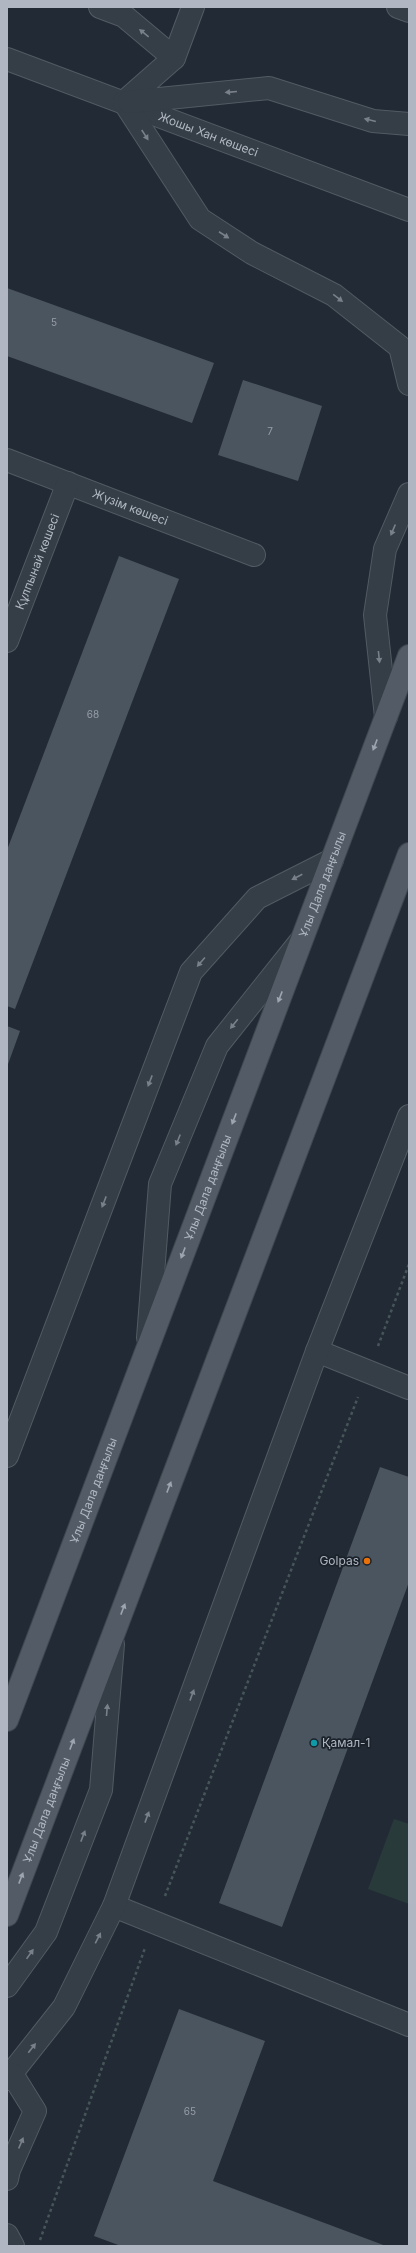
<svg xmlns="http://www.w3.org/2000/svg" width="416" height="2253" font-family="Inter,sans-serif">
	<rect width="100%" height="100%" fill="#222b35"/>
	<path fill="#283a3a" d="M394 1819 409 1824V1904L368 1889Z"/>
	<g fill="#4b5560">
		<path d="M7 288 214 363 192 423 7 356Z"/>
		<path d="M243 380 322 406 298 481 218 455Z"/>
		<path d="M119 556 179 579 15 1009 7 1006V850Z"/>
		<path d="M7 1026 20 1031 7 1067Z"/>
		<path d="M380 1467 409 1477V1582L282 1927 219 1903Z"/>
		<path d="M179 2009 265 2041 213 2181 386 2246H121L94 2236Z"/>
	</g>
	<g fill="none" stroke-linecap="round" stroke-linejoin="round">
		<g stroke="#535a63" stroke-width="24">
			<g id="minor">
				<path d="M100 7 124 16 174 58"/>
				<path d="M398 7 409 11"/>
				<path id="s1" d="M7 59 409 210"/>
				<path d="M124 102 200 219 252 253 334 295 400 347 409 384"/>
				<path d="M124 102 174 58 193 7"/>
				<path d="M129 102 269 88 373 121 409 124"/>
				<path id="s2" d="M7 460 254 555"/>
				<path id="s3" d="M7 641 68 483"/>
				<path d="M386 717 375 615 385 549 409 494"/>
				<path d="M148 1338 160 1184 217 1046 299 943"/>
				<path d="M317 1351 409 1388"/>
				<path d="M7 1456 191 972 257 898 332 860"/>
				<path d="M114 1906 409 2025"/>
				<path d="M7 1986 46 1932 101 1790 113 1644"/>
				<path d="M7 2079 64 2007 114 1906 317 1351 409 1116"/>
				<path d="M7 2179 9 2170 35 2111 12 2074"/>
				<path d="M7 2235 13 2246"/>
			</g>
		</g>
		<g stroke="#3f464f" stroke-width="24">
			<g id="major">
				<path id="s4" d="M7 1720 409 656"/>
				<path id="s5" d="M7 1915 409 854"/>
			</g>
		</g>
		<g stroke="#465658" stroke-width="2.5" stroke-dasharray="3 3" stroke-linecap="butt">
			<path d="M378 1346 409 1264"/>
			<path d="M165 1896 358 1397"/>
			<path d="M40 2240 145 1948"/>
		</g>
		<use href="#minor" stroke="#353d46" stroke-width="22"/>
		<use href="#major" stroke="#535c66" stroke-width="22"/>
	</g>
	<defs><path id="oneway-solid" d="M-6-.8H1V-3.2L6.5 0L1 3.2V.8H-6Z"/></defs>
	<g fill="#79808a">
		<use href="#oneway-solid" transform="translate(144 33) rotate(-141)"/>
		<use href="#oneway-solid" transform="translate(231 92) rotate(175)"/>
		<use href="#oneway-solid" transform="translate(370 120) rotate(-166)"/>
		<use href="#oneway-solid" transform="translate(145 135) rotate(57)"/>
		<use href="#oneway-solid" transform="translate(224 235) rotate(33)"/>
		<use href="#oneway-solid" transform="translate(338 298) rotate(37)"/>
		<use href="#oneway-solid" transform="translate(393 530) rotate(113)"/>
		<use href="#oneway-solid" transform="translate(379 657) rotate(84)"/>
		<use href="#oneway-solid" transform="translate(297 877) rotate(153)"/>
		<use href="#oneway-solid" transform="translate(201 962) rotate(131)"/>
		<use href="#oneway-solid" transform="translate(234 1024) rotate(129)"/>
		<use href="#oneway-solid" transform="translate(150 1081) rotate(111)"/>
		<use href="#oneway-solid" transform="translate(178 1140) rotate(112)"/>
		<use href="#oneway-solid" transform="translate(104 1202) rotate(111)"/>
		<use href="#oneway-solid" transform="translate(192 1695) rotate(-70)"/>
		<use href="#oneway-solid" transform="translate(107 1710) rotate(-85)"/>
		<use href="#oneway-solid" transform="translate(147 1817) rotate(-70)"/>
		<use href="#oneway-solid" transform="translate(83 1836) rotate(-69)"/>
		<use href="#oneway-solid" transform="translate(98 1938) rotate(-63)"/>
		<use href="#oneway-solid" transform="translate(30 1954) rotate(-55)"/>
		<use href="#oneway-solid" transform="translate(32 2048) rotate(-52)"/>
		<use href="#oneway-solid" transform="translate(21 2143) rotate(-67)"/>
	</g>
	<g fill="#9da5b0">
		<use href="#oneway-solid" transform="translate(375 745) rotate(111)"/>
		<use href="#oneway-solid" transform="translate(280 997) rotate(111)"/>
		<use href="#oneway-solid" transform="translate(234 1119) rotate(111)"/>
		<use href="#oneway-solid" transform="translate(183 1253) rotate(111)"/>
		<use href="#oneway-solid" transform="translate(169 1487) rotate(-69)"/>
		<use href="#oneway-solid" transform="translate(123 1609) rotate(-69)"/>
		<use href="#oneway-solid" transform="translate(72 1744) rotate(-69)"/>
		<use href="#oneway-solid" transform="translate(21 1878) rotate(-69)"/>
	</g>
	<circle fill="#e8710a" stroke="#1b222a" stroke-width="1.5" cx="367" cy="1561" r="4"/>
	<circle fill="#0f9aa8" stroke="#1b222a" stroke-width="1.5" cx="314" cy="1743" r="4"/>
	<g text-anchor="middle" stroke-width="3.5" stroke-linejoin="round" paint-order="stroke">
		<g font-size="10" fill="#979eaa">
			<text x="54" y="326">5</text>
			<text x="270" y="435">7</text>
			<text x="93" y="718">68</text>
			<text x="190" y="2115">65</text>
		</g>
		<g font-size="12" fill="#b0b7c2" stroke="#1b222a">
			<text dy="4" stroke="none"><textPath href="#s1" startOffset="215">Жошы Хан көшесі</textPath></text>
			<text dy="4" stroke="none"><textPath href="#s2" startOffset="132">Жүзім көшесі</textPath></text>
			<text dy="4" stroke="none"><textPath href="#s3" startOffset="85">Құлпынай көшесі</textPath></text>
			<text dy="4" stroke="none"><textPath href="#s4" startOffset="893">Ұлы Дала даңғылы</textPath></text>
			<text dy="4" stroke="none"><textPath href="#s4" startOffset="569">Ұлы Дала даңғылы</textPath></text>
			<text dy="4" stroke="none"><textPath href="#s4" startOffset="245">Ұлы Дала даңғылы</textPath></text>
			<text dy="4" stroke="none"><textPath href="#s5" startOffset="112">Ұлы Дала даңғылы</textPath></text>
		</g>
		<g font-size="12" fill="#b0b7c2" stroke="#1b222a" text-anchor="end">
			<text x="359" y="1565">Golpas</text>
			<text x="322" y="1747" text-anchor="start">Қамал-1</text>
		</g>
	</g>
	<rect width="416" height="2253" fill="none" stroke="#b0b7c2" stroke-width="16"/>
</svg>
